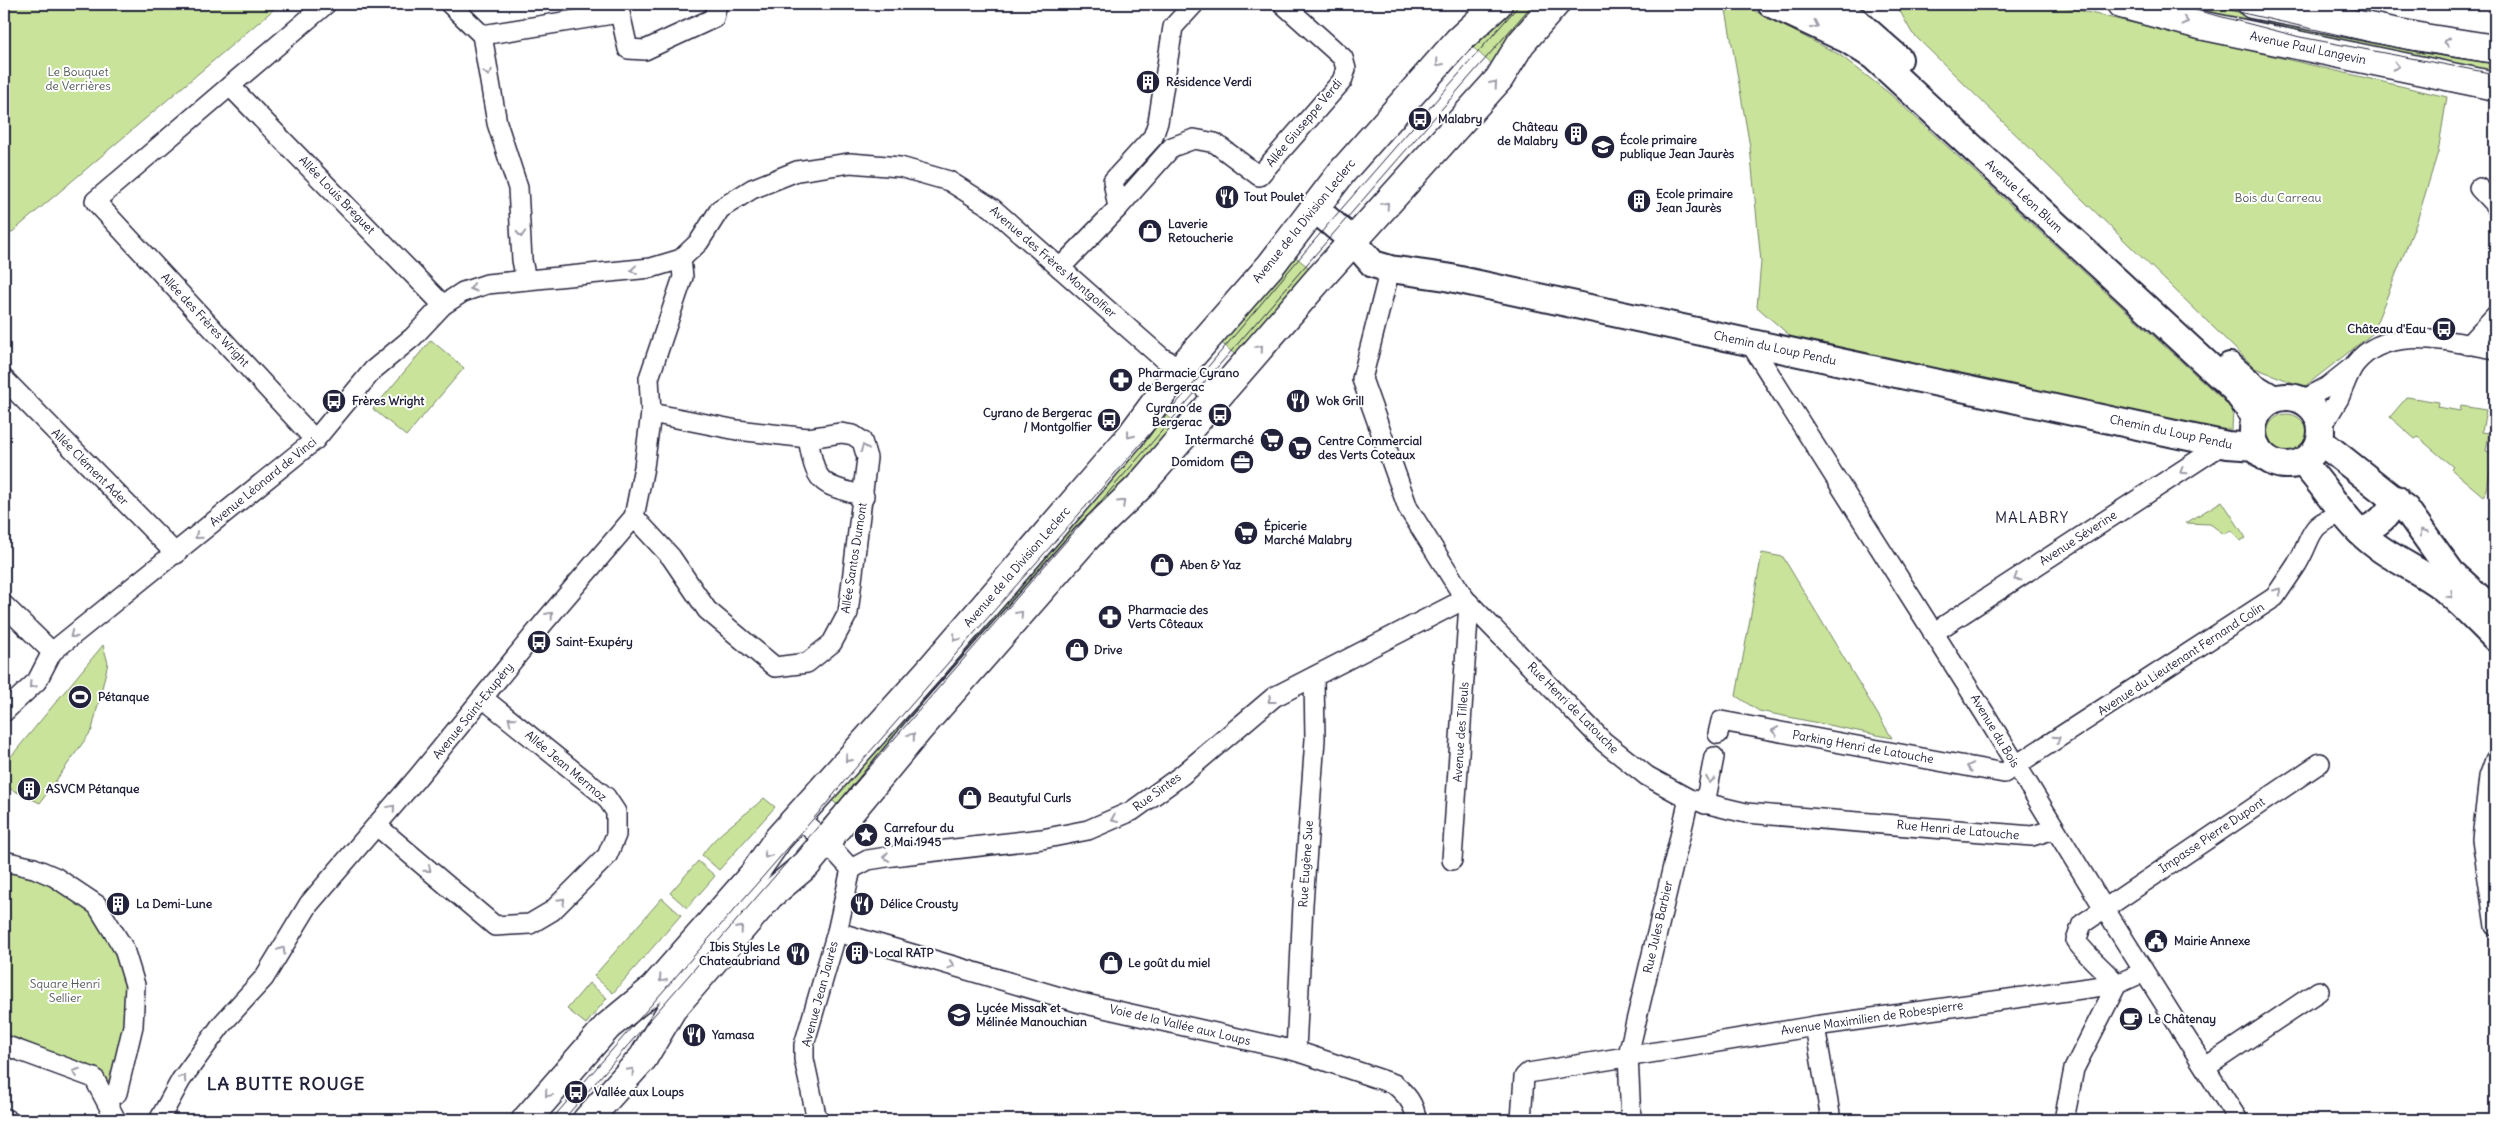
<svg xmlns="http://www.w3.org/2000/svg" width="2499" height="1124" font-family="Delius,sans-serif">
	<rect width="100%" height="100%" fill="#fff"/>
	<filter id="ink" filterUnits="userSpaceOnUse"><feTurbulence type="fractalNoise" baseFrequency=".02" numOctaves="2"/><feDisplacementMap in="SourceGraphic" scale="10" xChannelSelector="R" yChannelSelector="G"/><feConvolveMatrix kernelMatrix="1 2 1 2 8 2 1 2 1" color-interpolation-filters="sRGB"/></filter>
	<g filter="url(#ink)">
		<g fill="#c9e49a" stroke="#76836a">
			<path d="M4 4H280L4 239Z"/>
			<path d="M1509 4H1545L1496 68 1468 43Z"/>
			<path d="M1725 4H1746L1753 10 1840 55 1890 94 2233 409 2232 429 2213 430 1796 341 1757 307 1761 262 1750 147Z"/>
			<path d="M1896 4H2052L2447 97 2438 152 2416 224 2372 334 2304 387 2255 368 1912 33Z"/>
			<path d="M2141 4H2216L2321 28 2495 57V80Z"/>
			<path d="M1291 253 1314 272 1239 358 1217 339Z"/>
			<path d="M431 340 464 368 406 436 373 409Z"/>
			<path d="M2407 397 2439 402 2438 407 2460 411 2461 406 2486 410 2482 432 2489 433 2486 451 2493 453 2487 490 2483 496 2451 469 2453 467 2418 437 2415 439 2390 417Z"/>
			<path d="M1160 409 1179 426 844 811 825 794Z"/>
			<circle cx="2287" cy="434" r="20"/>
			<path d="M2222 501 2246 538 2240 541 2231 530 2224 534 2210 524 2186 523Z"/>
			<path d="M1762 553 1783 557 1892 738 1759 711 1736 696Z"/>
			<path d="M103 645 108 663 92 730 40 803 4 786V765Z"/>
			<path d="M764 798 775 807 719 870 702 855C717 832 744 817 764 798Z"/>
			<path d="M698 861 715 876 687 908 670 893Z"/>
			<path d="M4 869 52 882 91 908 120 952 129 996 114 1087 101 1072 4 1033Z"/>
			<path d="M662 898 681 915 613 993 594 976Z"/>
			<path d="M589 983 607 998 586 1024 567 1009Z"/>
		</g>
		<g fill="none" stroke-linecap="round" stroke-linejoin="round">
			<g stroke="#22223b" stroke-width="22">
				<g id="street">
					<path d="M450 4 482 35 497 123 518 188 522 260 526 280"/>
					<path d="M618 4 628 49 645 50 714 18 717 4"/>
					<path d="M482 35 619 13"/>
					<path d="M230 86 443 305"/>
					<path d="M2479 188 2495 205"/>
					<path d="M1118 208 1113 181 1153 137 1158 122 1173 27 1194 4"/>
					<path d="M1060 268 1118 208 1172 147 1194 139 1215 143 1259 176 1342 81 1346 69 1343 58 1283 4"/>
					<path d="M1390 269 1362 379 1408 508 1465 599 1604 742 1647 776 1689 799 1729 809 1746 813 2032 836 2055 829"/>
					<path d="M1750 343 1985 714 2104 908 2238 1120"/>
					<path d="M2468 345 2495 316"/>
					<path d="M4 379 176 554"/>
					<path d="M2303 400 2327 387 2351 368"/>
					<path d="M2321 428C2327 418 2333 408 2339 398 2344 387 2348 373 2355 364 2387 323 2451 342 2495 349"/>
					<path d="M808 438C816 485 820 484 864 496"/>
					<path d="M315 440 95 201 326 4"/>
					<path d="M634 517 671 557 707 610 775 667 807 663 832 643 848 613 867 458 862 441 853 435 841 433 808 438 737 430 651 413"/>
					<path d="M4 605 52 652"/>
					<path d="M1933 633 2223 444"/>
					<path d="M4 712 37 681 52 652 315 440 373 370 413 337 443 305 463 292 487 284 651 268 681 259 699 242 720 209 752 189 797 171 850 163 900 167 949 181 992 208 1161 357 1181 368 1217 399"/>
					<path d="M1718 734 1721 721 2004 773 2275 597C2282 586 2290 575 2297 564 2315 534 2305 526 2344 513"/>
					<path d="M2495 760 2489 777 2482 839 2495 926"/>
					<path d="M1705 804 1714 757"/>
					<path d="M797 817 826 842 851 869"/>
					<path d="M377 826 495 926 530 924 552 911 607 856 616 835V812L606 797 484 699"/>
					<path d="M1452 860 1469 603"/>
					<path d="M4 861 34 868 55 877 97 905 124 949 135 985 133 1026 117 1093 106 1100"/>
					<path d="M851 869 868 860 893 856 1042 839 1088 830 1132 811 1182 775 1274 697 1465 599"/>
					<path d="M837 932 1077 1002 1296 1051 1394 1084C1406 1094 1415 1104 1416 1120"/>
					<path d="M2144 972 2117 984C2103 969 2088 957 2076 941L2082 924 2320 763"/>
					<path d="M1815 1026 1831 1120"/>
					<path d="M4 1045 94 1078 116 1120"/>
					<path d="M1296 1051 1303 904 1315 739 1314 677"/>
					<path d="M2206 1067 2319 991"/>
					<path d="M4 1118 8 1120"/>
					<path d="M159 1120 181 1080 222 1024 264 978 309 904 417 778 546 620 634 517 644 467 651 413 649 378 683 277 681 259"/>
					<path d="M817 1120 804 1059V1045L837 932 851 869"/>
					<path d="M1521 1120 1524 1077 1528 1073 1815 1026 2117 984"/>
					<path d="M1631 1120 1628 1055 1689 799"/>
					<path d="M2064 1120 2074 1069 2117 984"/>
				</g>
			</g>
			<g stroke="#22223b" stroke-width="30">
				<g id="secondary">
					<path d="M1771 4 1848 40 1873 56 2234 389 2255 417"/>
					<path d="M1820 4 1856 21 1899 59"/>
					<path d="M1314 208 1353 241 1373 264 1390 269 1446 277 2175 434 2227 445 2257 447"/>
					<path d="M2230 366 2254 387 2274 399"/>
					<circle cx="2287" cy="431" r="34"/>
					<path d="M2320 441 2406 509 2451 572 2495 612"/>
					<path d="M2302 462C2323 484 2339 512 2360 532 2385 557 2416 567 2443 588 2461 603 2478 621 2495 638"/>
					<path d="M2360 532C2379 524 2387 517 2396 499"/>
				</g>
			</g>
			<g stroke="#22223b" stroke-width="31">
				<g id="primary">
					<path d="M2121 4 2200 25 2495 86"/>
					<path d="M2252 4 2424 38 2495 49"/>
					<path d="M526 1120 607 1027 653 989 753 875 778 839 928 672 1130 437 1181 368 1271 265 1342 172 1458 41 1498 4"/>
					<path d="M587 1120 643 1058 672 1009 770 895 807 864 918 730 1087 537 1139 487 1318 280 1499 79 1521 43 1555 4"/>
				</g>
			</g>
			<use href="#street" stroke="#fff" stroke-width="19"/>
			<use href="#secondary" stroke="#fff" stroke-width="26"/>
			<use href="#primary" stroke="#fff" stroke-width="28"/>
			<g stroke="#22223b" stroke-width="1">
				<path d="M2172 4 2300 37 2495 74"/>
				<path d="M2203 4 2388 46 2495 64"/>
				<path d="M551 1120 827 803 846 779 1196 381 1330 222 1520 4"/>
				<path d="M563 1120 1533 4"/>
			</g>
		</g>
		<defs><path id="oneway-chevron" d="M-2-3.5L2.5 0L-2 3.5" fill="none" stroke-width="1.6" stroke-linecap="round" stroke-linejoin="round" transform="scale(1.25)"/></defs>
		<g stroke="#9c9ca7">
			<use href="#oneway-chevron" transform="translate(2185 21) rotate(14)"/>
			<use href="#oneway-chevron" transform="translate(1815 25) rotate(25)"/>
			<use href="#oneway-chevron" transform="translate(2447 42) rotate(-171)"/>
			<use href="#oneway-chevron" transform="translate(1439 63) rotate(131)"/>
			<use href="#oneway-chevron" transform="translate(2396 66) rotate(12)"/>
			<use href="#oneway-chevron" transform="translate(488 73) rotate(80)"/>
			<use href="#oneway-chevron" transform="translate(1494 84) rotate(-49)"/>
			<use href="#oneway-chevron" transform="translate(1386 205) rotate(-49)"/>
			<use href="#oneway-chevron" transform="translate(521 234) rotate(87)"/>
			<use href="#oneway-chevron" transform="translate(634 270) rotate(174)"/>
			<use href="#oneway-chevron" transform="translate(473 288) rotate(163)"/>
			<use href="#oneway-chevron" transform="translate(1260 348) rotate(-50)"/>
			<use href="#oneway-chevron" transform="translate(1130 435) rotate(128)"/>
			<use href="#oneway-chevron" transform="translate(864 448) rotate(-112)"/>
			<use href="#oneway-chevron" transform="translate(2183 471) rotate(147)"/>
			<use href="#oneway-chevron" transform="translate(1122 503) rotate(-44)"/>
			<use href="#oneway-chevron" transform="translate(2423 532) rotate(-125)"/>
			<use href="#oneway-chevron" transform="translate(198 536) rotate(140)"/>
			<use href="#oneway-chevron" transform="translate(2017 578) rotate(147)"/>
			<use href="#oneway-chevron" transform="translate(2278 591) rotate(-54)"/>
			<use href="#oneway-chevron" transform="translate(2450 595) rotate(44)"/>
			<use href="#oneway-chevron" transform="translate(1020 614) rotate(-49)"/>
			<use href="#oneway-chevron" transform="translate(550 615) rotate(-49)"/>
			<use href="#oneway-chevron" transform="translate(73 635) rotate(141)"/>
			<use href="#oneway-chevron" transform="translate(956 638) rotate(130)"/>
			<use href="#oneway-chevron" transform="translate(32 685) rotate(134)"/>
			<use href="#oneway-chevron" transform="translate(1271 700) rotate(143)"/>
			<use href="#oneway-chevron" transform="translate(511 720) rotate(-141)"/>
			<use href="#oneway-chevron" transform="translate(1775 731) rotate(-170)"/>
			<use href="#oneway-chevron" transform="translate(912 736) rotate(-50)"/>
			<use href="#oneway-chevron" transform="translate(2057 739) rotate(-33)"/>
			<use href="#oneway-chevron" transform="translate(848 759) rotate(132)"/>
			<use href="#oneway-chevron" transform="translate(1970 767) rotate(-169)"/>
			<use href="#oneway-chevron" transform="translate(1710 780) rotate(101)"/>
			<use href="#oneway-chevron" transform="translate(392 808) rotate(-50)"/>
			<use href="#oneway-chevron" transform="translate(1114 819) rotate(157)"/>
			<use href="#oneway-chevron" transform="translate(767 855) rotate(124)"/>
			<use href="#oneway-chevron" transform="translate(886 857) rotate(171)"/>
			<use href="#oneway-chevron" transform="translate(428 869) rotate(40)"/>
			<use href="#oneway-chevron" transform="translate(562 901) rotate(-45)"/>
			<use href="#oneway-chevron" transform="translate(740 929) rotate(-49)"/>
			<use href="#oneway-chevron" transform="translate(282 950) rotate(-59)"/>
			<use href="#oneway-chevron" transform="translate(951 965) rotate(17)"/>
			<use href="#oneway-chevron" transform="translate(662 979) rotate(131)"/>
			<use href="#oneway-chevron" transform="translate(631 1071) rotate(-47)"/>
			<use href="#oneway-chevron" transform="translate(76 1072) rotate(-160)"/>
			<use href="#oneway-chevron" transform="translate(183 1078) rotate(-56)"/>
			<use href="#oneway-chevron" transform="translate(548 1094) rotate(130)"/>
		</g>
	</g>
	<defs>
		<g id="building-disc" transform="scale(1.25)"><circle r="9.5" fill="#22223b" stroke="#fff"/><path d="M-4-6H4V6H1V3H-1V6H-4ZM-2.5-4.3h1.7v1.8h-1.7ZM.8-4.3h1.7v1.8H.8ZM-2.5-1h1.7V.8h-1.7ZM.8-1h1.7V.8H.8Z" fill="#fff"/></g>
		<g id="bus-disc" transform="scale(1.25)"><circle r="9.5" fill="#22223b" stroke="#fff"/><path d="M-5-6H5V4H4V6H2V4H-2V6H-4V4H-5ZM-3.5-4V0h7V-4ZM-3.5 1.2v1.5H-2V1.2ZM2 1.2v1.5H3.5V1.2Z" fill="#fff"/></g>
		<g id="school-disc" transform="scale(1.25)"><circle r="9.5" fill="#22223b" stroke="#fff"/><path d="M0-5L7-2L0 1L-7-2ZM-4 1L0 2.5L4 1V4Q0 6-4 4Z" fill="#fff"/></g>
		<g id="restaurant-disc" transform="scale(1.25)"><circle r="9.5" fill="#22223b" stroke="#fff"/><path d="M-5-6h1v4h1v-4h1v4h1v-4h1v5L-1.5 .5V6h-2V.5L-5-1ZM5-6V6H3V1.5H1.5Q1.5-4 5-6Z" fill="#fff"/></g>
		<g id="shop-disc" transform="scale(1.25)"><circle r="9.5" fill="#22223b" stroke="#fff"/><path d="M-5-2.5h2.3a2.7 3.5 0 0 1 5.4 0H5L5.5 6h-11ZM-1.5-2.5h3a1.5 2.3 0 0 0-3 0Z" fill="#fff"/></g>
		<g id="pharmacy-disc" transform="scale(1.25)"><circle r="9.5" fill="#22223b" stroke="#fff"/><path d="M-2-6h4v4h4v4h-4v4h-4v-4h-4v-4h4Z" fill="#fff"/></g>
		<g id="supermarket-disc" transform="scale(1.25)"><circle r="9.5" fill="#22223b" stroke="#fff"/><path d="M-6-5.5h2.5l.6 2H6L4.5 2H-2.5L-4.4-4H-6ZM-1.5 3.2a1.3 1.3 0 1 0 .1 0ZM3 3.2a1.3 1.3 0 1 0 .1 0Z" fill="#fff"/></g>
		<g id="office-disc" transform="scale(1.25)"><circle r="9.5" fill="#22223b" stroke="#fff"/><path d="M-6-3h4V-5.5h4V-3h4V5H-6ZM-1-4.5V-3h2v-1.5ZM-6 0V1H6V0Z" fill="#fff"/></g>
		<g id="stadium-disc" transform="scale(1.25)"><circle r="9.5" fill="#22223b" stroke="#fff"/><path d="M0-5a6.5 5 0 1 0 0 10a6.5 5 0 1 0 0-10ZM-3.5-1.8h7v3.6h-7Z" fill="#fff"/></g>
		<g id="sight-disc" transform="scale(1.25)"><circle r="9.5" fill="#22223b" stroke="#fff"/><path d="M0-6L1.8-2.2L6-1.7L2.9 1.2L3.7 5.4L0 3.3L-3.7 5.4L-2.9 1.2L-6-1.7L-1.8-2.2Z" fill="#fff"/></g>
		<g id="civic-disc" transform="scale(1.25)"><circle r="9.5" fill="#22223b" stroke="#fff"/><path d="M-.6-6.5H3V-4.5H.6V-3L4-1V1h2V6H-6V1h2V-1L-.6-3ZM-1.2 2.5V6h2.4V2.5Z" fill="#fff"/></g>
		<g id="cafe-disc" transform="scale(1.25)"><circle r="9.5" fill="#22223b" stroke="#fff"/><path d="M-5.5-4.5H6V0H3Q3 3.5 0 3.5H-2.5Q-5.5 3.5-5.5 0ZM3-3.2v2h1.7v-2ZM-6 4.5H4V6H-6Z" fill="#fff"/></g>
	</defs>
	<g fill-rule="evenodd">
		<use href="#building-disc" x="1148" y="82"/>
		<use href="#bus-disc" x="1420" y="119"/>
		<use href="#building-disc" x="1576" y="134"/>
		<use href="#school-disc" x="1603" y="147"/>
		<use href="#restaurant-disc" x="1227" y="197"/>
		<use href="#building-disc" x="1639" y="201"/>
		<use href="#shop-disc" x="1150" y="231"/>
		<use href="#bus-disc" x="2444" y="329"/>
		<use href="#pharmacy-disc" x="1121" y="380"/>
		<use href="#bus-disc" x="334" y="401"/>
		<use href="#restaurant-disc" x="1298" y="401"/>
		<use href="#bus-disc" x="1220" y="415"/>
		<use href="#bus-disc" x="1109" y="420"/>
		<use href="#supermarket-disc" x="1272" y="440"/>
		<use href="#supermarket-disc" x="1300" y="448"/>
		<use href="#office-disc" x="1242" y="462"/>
		<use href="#supermarket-disc" x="1246" y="533"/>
		<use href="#shop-disc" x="1162" y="565"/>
		<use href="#pharmacy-disc" x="1110" y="617"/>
		<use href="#bus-disc" x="539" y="642"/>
		<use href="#shop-disc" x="1077" y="650"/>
		<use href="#stadium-disc" x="80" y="697"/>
		<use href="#building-disc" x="29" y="789"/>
		<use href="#shop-disc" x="970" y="798"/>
		<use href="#sight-disc" x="866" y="835"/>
		<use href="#building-disc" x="118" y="904"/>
		<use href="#restaurant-disc" x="862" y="904"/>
		<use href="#civic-disc" x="2156" y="941"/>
		<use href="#building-disc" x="857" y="953"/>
		<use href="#restaurant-disc" x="798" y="954"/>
		<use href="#shop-disc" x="1111" y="963"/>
		<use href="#school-disc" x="959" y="1015"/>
		<use href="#cafe-disc" x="2131" y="1019"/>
		<use href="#restaurant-disc" x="694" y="1035"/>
		<use href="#bus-disc" x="576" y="1092"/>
	</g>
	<g text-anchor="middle" stroke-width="4" stroke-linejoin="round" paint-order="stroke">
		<g font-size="12" fill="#22223b" stroke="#fff">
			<text transform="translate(2308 48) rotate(12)" y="4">Avenue Paul Langevin</text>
			<text transform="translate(1304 123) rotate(-50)" y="4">Allée Giuseppe Verdi</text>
			<text transform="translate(337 195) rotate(46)" y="4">Allée Louis Breguet</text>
			<text transform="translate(2024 196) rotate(43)" y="4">Avenue Léon Blum</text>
			<text transform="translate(1304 221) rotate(-51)" y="4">Avenue de la Division Leclerc</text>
			<text transform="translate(1053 262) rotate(41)" y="4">Avenue des Frères Montgolfier</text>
			<text transform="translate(205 320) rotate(47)" y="4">Allée des Frères Wright</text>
			<text transform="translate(1775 348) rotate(12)" y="4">Chemin du Loup Pendu</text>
			<text transform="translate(2171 432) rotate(12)" y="4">Chemin du Loup Pendu</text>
			<text transform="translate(90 467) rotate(45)" y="4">Allée Clément Ader</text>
			<text transform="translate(263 482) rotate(-39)" y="4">Avenue Léonard de Vinci</text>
			<text transform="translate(2078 538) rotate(-33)" y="4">Avenue Séverine</text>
			<text transform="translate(854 558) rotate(-81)" y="4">Allée Santos Dumont</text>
			<text transform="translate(1017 567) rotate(-49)" y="4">Avenue de la Division Leclerc</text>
			<text transform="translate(2181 659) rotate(-33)" y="4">Avenue du Lieutenant Fernand Colin</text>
			<text transform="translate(1573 708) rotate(45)" y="4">Rue Henri de Latouche</text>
			<text transform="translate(473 711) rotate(-51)" y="4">Avenue Saint-Exupéry</text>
			<text transform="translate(1995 731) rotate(59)" y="4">Avenue du Bois</text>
			<text transform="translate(1461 732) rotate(-86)" y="4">Avenue des Tilleuls</text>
			<text transform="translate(1863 747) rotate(10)" y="4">Parking Henri de Latouche</text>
			<text transform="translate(566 766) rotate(40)" y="4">Allée Jean Mermoz</text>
			<text transform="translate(1157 792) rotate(-36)" y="4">Rue Sintes</text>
			<text transform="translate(1958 830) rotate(5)" y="4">Rue Henri de Latouche</text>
			<text transform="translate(2212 835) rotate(-34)" y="4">Impasse Pierre Dupont</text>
			<text transform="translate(1306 864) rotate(-86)" y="4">Rue Eugène Sue</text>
			<text transform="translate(1658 927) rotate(-77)" y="4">Rue Jules Barbier</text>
			<text transform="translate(820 994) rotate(-75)" y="4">Avenue Jean Jaurès</text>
			<text transform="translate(1872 1018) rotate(-8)" y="4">Avenue Maximilien de Robespierre</text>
			<text transform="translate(1180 1025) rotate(13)" y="4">Voie de la Vallée aux Loups</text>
		</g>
		<g font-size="12" fill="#545c58" stroke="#fff">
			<text x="78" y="76">Le Bouquet<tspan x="78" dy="14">de Verrières</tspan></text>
			<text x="2278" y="202">Bois du Carreau</text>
			<text x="65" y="988">Square Henri<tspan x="65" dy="14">Sellier</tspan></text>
		</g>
		<g font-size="12" font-weight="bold" fill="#22223b" stroke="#fff" text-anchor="start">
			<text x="1166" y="86">Résidence Verdi</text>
			<text x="1438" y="123">Malabry</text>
			<text x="1558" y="131" text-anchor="end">Château<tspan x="1558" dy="14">de Malabry</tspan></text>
			<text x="1620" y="144">École primaire<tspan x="1620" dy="14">publique Jean Jaurès</tspan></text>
			<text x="1656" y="198">Ecole primaire<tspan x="1656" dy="14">Jean Jaurès</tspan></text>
			<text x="1244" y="201">Tout Poulet</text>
			<text x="1168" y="228">Laverie<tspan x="1168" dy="14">Retoucherie</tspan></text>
			<text x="2426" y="333" text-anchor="end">Château d'Eau</text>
			<text x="1138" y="377">Pharmacie Cyrano<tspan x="1138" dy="14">de Bergerac</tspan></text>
			<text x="352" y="405">Frères Wright</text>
			<text x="1316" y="405">Wok Grill</text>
			<text x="1202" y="412" text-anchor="end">Cyrano de<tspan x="1202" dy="14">Bergerac</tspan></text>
			<text x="1092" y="417" text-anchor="end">Cyrano de Bergerac<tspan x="1092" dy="14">/ Montgolfier</tspan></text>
			<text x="1254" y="444" text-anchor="end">Intermarché</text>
			<text x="1318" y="445">Centre Commercial<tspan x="1318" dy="14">des Verts Coteaux</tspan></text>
			<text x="1224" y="466" text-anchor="end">Domidom</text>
			<text x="1264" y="530">Épicerie<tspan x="1264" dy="14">Marché Malabry</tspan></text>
			<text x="1180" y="569">Aben &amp; Yaz</text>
			<text x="1128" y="614">Pharmacie des<tspan x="1128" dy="14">Verts Côteaux</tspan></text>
			<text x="556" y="646">Saint-Exupéry</text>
			<text x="1094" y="654">Drive</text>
			<text x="98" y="701">Pétanque</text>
			<text x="46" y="793">ASVCM Pétanque</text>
			<text x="988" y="802">Beautyful Curls</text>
			<text x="884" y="832">Carrefour du<tspan x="884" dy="14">8 Mai 1945</tspan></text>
			<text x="136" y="908">La Demi-Lune</text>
			<text x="880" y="908">Délice Crousty</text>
			<text x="2174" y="945">Mairie Annexe</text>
			<text x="780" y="951" text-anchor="end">Ibis Styles Le<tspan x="780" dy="14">Chateaubriand</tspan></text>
			<text x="874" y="957">Local RATP</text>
			<text x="1128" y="967">Le goût du miel</text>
			<text x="976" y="1012">Lycée Missak et<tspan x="976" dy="14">Mélinée Manouchian</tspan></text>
			<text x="2148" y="1023">Le Châtenay</text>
			<text x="712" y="1039">Yamasa</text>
			<text x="594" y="1096">Vallée aux Loups</text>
		</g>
		<g font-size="15" letter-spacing="1" fill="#22223b" stroke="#fff">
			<text x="2032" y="523">MALABRY</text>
		</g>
		<g font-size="18" font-weight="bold" letter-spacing="1" fill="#22223b" stroke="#fff">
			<text x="286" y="1090">LA BUTTE ROUGE</text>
		</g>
	</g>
	<rect width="2499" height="1124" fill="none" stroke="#fff" stroke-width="20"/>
	<rect x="10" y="10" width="2479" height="1104" fill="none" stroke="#22223b" stroke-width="2" filter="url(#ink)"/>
</svg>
